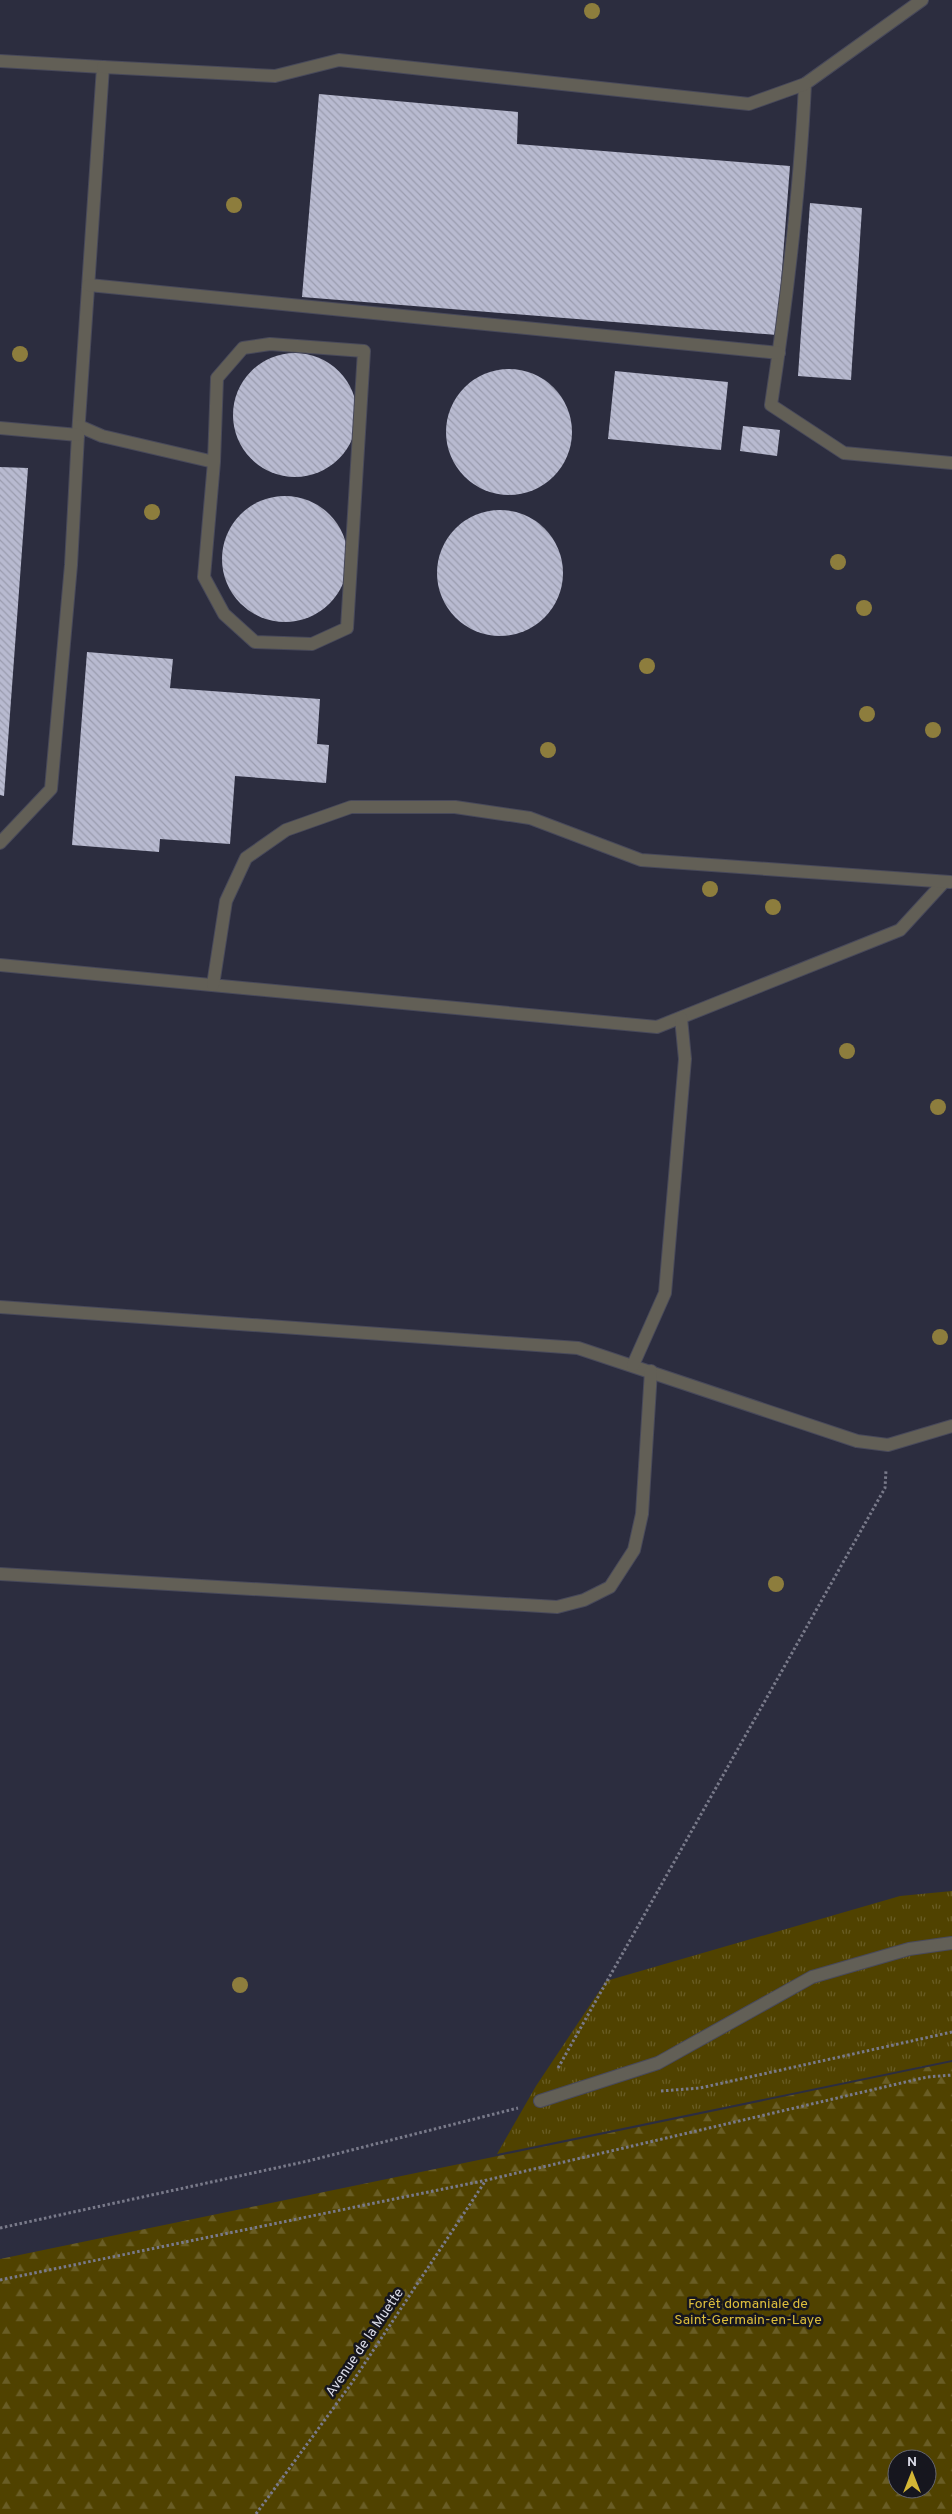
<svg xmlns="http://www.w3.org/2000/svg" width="952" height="2514" font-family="Overpass,sans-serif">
	<defs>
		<pattern id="grass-tufts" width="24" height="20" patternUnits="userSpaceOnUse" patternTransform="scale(1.25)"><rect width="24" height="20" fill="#504200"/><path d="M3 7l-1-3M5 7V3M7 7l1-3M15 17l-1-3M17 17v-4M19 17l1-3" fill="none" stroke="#695d25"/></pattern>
		<pattern id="forest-firs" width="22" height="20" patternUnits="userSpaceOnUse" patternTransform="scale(1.25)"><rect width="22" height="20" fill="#504200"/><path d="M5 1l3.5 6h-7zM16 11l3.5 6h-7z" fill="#695d25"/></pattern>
		<pattern id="building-back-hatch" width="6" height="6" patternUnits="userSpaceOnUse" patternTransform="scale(1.25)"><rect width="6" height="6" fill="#b8bad0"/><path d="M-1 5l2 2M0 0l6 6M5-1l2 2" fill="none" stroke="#9a9cae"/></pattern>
	</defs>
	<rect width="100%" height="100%" fill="#2c2d3f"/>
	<path fill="url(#grass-tufts)" d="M952 1891V2060L497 2154 536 2086 606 1981 900 1896Z"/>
	<path fill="url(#forest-firs)" fill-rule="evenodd" d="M952 2062V2514H0V2259ZM897 2459H927V2489H897Z"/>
	<g fill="url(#building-back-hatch)">
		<path d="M319 94 518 112 517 144 790 166 777 335 302 297Z"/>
		<path d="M810 203 862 208 851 380 798 376Z"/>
		<circle cx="295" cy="415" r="62"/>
		<circle cx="509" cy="432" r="63"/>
		<path d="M615 371 728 382 721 450 608 439Z"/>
		<path d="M743 426 780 430 777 456 740 451Z"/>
		<path d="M0 467 28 468 4 796 0 795Z"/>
		<circle cx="285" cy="559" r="63"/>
		<circle cx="500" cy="573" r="63"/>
		<path d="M87 652 173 659 170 688 320 699 317 744 329 745 326 783 235 776 230 844 160 839 159 852 72 845Z"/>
	</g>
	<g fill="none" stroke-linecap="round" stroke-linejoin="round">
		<g stroke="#48495a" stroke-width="14">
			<g id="minor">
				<path d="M922 0 805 84C800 191 787 299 771 405L844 453 952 463"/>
				<path d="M0 61 103 67 78 435 71 565 51 789 0 843"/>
				<path d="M103 67 275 76 339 60 749 104 805 84"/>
				<path d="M89 285 779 353"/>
				<path d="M79 426 102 436 214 462 204 577 224 614 255 642 312 644 347 628 364 351 270 344 243 348 217 378 214 462"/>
				<path d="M0 428 78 435"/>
				<path d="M0 965 657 1027 900 930 944 882"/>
				<path d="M213 985 226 901 246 858 286 830 351 807H455L530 818 641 860 950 882"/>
				<path d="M0 1307 578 1348 857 1441 888 1445 952 1426"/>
				<path d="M633 1365 665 1293 685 1059 681 1018"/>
				<path d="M0 1574 557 1607 584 1600 610 1587 634 1550 642 1514 651 1371"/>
				<path d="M540 2101 658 2063 812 1977 909 1949 952 1943"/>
			</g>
		</g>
		<g stroke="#797a8a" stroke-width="3" stroke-dasharray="2.5 2.5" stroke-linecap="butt">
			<path d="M558 2068 885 1488 886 1470"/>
			<path d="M661 2091 700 2088 952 2032"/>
			<path d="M0 2228 308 2161 518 2108"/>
			<path d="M0 2280 487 2180 927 2077 952 2075"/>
			<path d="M256 2514 351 2384 486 2180"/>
		</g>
		<use href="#minor" stroke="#625f56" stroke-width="12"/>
	</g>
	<g fill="#8d7d3d">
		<circle cx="592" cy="11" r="8"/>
		<circle cx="234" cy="205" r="8"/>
		<circle cx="20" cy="354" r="8"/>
		<circle cx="152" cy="512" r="8"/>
		<circle cx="838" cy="562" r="8"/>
		<circle cx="864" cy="608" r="8"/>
		<circle cx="647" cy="666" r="8"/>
		<circle cx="867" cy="714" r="8"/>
		<circle cx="933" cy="730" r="8"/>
		<circle cx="548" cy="750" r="8"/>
		<circle cx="710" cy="889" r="8"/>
		<circle cx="773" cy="907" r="8"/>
		<circle cx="847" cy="1051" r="8"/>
		<circle cx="938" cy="1107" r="8"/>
		<circle cx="940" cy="1337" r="8"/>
		<circle cx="776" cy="1584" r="8"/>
		<circle cx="240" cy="1985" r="8"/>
	</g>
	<g text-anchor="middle" stroke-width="5" stroke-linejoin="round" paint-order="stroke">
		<g font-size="14" fill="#ddbe3c" stroke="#16161e">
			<text x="748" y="2308">Forêt domaniale de<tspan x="748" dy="16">Saint-Germain-en-Laye</tspan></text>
		</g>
		<g font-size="14" fill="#dbdce8" stroke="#16161e">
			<text transform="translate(364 2342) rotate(-56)" y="5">Avenue de la Muette</text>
		</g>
	</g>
	<g transform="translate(912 2474)"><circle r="24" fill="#16161e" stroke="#65656f"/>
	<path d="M0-4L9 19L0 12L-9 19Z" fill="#d4b635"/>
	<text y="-8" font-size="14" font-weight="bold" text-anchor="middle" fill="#dbdce8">N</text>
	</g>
</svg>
